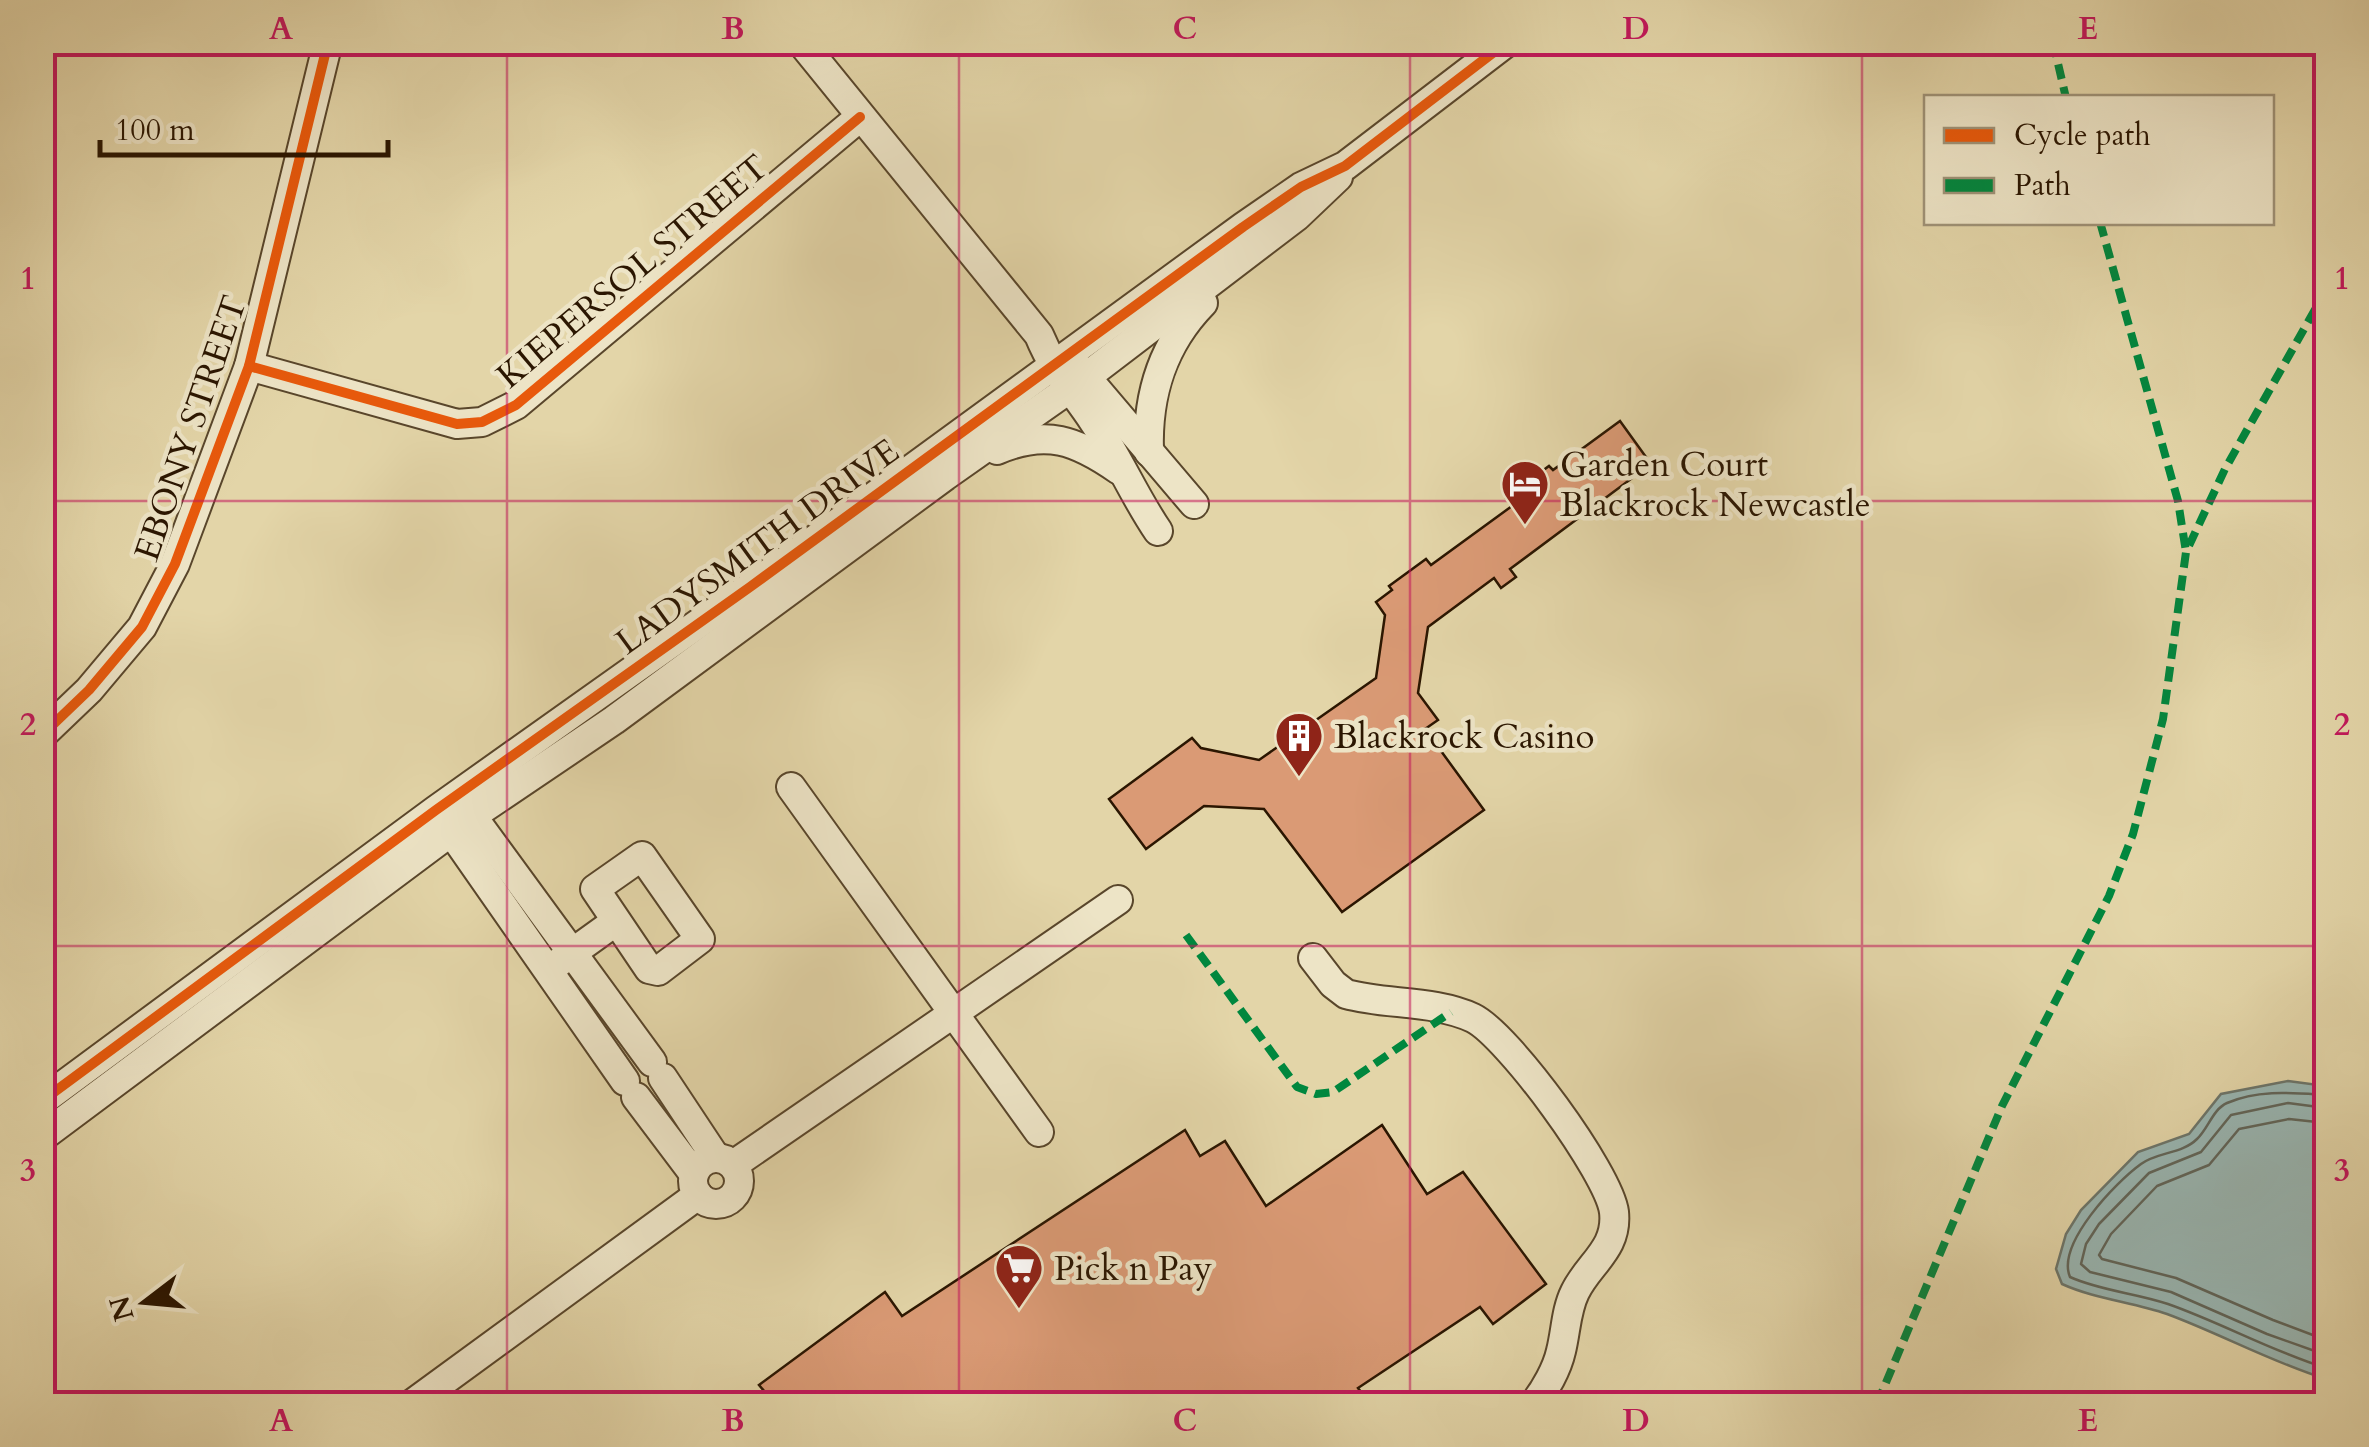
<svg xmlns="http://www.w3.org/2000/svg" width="2369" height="1447" font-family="Cardo,serif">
	<rect width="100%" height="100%" fill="#e3d5a8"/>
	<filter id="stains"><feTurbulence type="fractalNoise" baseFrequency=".002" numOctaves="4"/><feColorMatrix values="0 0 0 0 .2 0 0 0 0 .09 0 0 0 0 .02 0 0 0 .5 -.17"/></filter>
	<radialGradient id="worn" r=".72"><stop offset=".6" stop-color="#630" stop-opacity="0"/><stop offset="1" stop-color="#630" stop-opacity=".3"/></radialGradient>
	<path fill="#99b6b2" stroke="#6d766b" stroke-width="2.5" d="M2288 1081 2326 1086V1379C2271 1362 2221 1334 2167 1314 2132 1302 2095 1299 2062 1284L2056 1269 2066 1234 2081 1210 2138 1152 2189 1134 2221 1094Z"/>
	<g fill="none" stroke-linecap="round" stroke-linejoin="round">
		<g stroke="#62665a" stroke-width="2.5">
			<path d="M2326 1095C2294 1093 2259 1089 2227 1103 2213 1109 2208 1129 2197 1139 2182 1154 2157 1152 2141 1164 2116 1182 2056 1244 2070 1277 2101 1291 2136 1293 2168 1304 2222 1323 2271 1351 2326 1368"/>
			<path d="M2326 1108 2288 1103 2231 1115 2201 1152 2149 1173 2099 1224 2086 1244 2081 1264 2090 1272 2171 1292 2267 1334 2326 1355"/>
			<path d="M2326 1123 2289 1119 2239 1129 2209 1165 2157 1186 2111 1234 2099 1255 2102 1259 2176 1278 2273 1320 2326 1340"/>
		</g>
	</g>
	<g fill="#da9a75" stroke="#2b1601" stroke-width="2.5">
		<path d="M1620 421 1651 464 1510 569 1516 577 1501 588 1494 578 1428 627 1418 693 1438 720 1425 729 1484 810 1342 912 1264 809 1204 806 1146 849 1109 799 1192 738 1201 748 1259 760 1376 678 1385 615 1376 602 1392 590 1389 586 1426 559 1431 565 1512 506 1506 498 1549 466 1553 470Z"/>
		<path d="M1382 1125 1427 1194 1463 1172 1546 1284 1493 1324 1480 1307 1358 1388 1370 1404H775L759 1385 885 1292 902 1316 1185 1130 1200 1156 1225 1141 1266 1206Z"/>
	</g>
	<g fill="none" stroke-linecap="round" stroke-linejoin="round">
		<g stroke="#59462b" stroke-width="32">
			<g id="minor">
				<path d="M801 42 1039 335C1054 372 1073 390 1094 422 1118 457 1134 496 1158 531"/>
				<path d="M1075 364 1194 504"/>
				<path d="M249 366 457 424 482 422 516 405 860 117"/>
				<path d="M997 450C1046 429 1076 440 1119 470"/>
				<path d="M1149 452C1147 395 1162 345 1203 303"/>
				<path d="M42 735 89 690 142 627 175 564 249 366 328 42"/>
				<path d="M791 787 1039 1132"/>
				<path d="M464 805 652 1062"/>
				<path d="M443 820 625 1081"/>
				<path d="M642 856 700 939 658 971 649 969 595 889Z"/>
				<path d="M1313 958 1333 984 1346 994C1386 1005 1434 1000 1473 1018 1508 1035 1609 1173 1614 1212 1618 1249 1589 1263 1575 1292 1566 1310 1566 1331 1561 1351 1557 1369 1545 1390 1534 1404"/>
				<path d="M558 963 615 922"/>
				<path d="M663 1078 716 1158"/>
				<path d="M636 1097 694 1174"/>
				<path d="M42 1101 436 810 750 587 1243 227 1301 187 1345 166 1507 42"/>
				<path d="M42 1137 472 816 614 720 945 476 1086 377 1297 216 1338 177"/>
				<circle cx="716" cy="1181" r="23"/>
				<path d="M733 1165 1118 900"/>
				<path d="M412 1404 698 1195"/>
			</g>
		</g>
		<use href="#minor" stroke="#ede4c6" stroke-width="28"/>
		<g stroke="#00873e" stroke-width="8" stroke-dasharray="15 8" stroke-linecap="butt">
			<path d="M2053 42 2066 98"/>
			<path d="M2100 222 2178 501 2186 552"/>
			<path d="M1186 935 1297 1087 1316 1094 1333 1092 1451 1012"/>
			<path d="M1877 1404 2002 1106 2109 896 2133 834 2163 719 2186 552 2225 469 2326 290"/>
		</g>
		<g stroke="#ede4c6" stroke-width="16">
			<g id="cycleway">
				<path d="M249 366 457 424 482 422 516 405 860 117"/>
				<path d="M42 735 89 690 142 627 175 564 249 366 328 42"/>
				<path d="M42 1101 436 810 750 587 1243 227 1301 187 1345 166 1507 42"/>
			</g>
		</g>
		<use href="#cycleway" stroke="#e8590c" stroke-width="10"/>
	</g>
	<path fill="none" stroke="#c2185b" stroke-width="2.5" stroke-opacity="0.55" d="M507 42V1404M959 42V1404M1410 42V1404M1862 42V1404M42 501H2326M42 946H2326"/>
	<defs>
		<g id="hotel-pin" transform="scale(2.5)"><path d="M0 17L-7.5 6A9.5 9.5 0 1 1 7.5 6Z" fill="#8f2418" stroke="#ede4c6"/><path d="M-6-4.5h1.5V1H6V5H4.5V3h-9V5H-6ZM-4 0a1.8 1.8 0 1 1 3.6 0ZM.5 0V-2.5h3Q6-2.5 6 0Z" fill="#fff"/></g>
		<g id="building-pin" transform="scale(2.5)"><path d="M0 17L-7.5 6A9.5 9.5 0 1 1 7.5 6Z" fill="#8f2418" stroke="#ede4c6"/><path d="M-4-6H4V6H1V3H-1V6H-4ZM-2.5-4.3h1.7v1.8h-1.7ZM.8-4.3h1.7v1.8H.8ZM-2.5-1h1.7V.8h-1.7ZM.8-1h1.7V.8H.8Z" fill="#fff"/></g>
		<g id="supermarket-pin" transform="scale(2.5)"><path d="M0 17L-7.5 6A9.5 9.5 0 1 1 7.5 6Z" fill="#8f2418" stroke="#ede4c6"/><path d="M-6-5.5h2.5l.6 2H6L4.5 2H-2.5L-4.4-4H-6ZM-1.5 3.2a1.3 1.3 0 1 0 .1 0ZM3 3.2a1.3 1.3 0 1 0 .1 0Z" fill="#fff"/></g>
	</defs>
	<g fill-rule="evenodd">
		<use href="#hotel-pin" x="1525" y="484"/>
		<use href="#building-pin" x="1299" y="736"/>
		<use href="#supermarket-pin" x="1019" y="1268"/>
	</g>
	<g text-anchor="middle" stroke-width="9" stroke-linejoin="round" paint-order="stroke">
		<g font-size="35" fill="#2b1601" stroke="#ede4c6">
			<text transform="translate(632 271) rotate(-40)" y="12">KIEPERSOL STREET</text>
			<text transform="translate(190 428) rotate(-71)" y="12">EBONY STREET</text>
			<text transform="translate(757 546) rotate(-36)" y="12">LADYSMITH DRIVE</text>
		</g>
		<g font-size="35" fill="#2b1601" stroke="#ede4c6" text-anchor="start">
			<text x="1560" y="476">Garden Court<tspan x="1560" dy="40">Blackrock Newcastle</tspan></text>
			<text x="1334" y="748">Blackrock Casino</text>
			<text x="1054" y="1280">Pick n Pay</text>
		</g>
	</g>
	<rect width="2369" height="1447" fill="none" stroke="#e3d5a8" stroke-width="110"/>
	<rect x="1924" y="95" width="350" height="130" fill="#ede4c6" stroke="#9f9277" stroke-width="2.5"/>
	<rect x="1944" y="128" width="50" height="15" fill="#e8590c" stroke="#9f9277" stroke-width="2.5"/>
	<text x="2014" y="145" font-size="30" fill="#2b1601">Cycle path</text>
	<rect x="1944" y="178" width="50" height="15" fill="#00873e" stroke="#9f9277" stroke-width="2.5"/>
	<text x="2014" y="195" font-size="30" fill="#2b1601">Path</text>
	<g transform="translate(145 1302) rotate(254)" stroke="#ede4c6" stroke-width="8" paint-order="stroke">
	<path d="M0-8L18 38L0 25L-18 38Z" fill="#2b1601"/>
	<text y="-15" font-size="28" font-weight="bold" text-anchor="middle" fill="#2b1601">N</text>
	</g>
	<path d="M100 140v15h288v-15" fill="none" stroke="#2b1601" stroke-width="5"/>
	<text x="115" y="140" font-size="30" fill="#2b1601" stroke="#ede4c6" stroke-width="8" paint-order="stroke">100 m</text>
	<rect x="55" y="55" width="2259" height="1337" fill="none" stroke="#c2185b" stroke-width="4"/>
	<g font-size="32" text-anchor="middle" font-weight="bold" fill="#c2185b">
		<text x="281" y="39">A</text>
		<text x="733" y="39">B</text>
		<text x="1185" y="39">C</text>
		<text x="1636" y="39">D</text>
		<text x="2088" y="39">E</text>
		<text x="28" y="289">1</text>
		<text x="2342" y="289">1</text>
		<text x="28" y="735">2</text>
		<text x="2342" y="735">2</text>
		<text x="28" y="1181">3</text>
		<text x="2342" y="1181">3</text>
		<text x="281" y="1431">A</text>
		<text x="733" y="1431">B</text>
		<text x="1185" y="1431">C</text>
		<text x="1636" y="1431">D</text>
		<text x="2088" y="1431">E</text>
	</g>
	<rect width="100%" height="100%" filter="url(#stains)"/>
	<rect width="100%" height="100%" fill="url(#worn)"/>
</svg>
